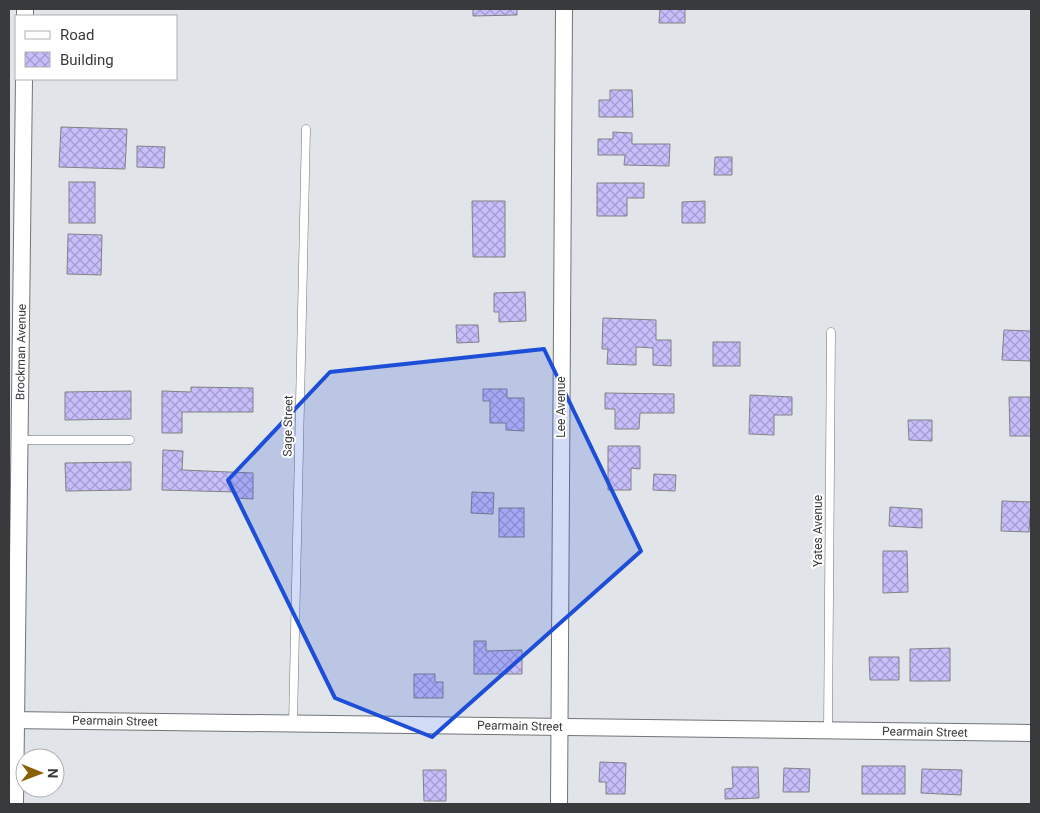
<svg xmlns="http://www.w3.org/2000/svg" width="1040" height="813" font-family="Roboto,sans-serif">
	<defs>
		<pattern id="building-cross-hatch" width="8" height="8" patternUnits="userSpaceOnUse" patternTransform="scale(1.25)"><rect width="8" height="8" fill="#c8befc"/><path d="M0 0l8 8M0 8l8-8" fill="none" stroke="#a39bcd"/></pattern>
	</defs>
	<rect width="100%" height="100%" fill="#e1e4e8"/>
	<g fill="url(#building-cross-hatch)" stroke="#828286">
		<path d="M473 9H517V15L473 16Z"/>
		<path d="M660 9H685V23H659Z"/>
		<path d="M610 90H632L633 117H599V100H610Z"/>
		<path d="M61 127 127 129 125 169 59 167Z"/>
		<path d="M613 132 632 133V144H670L669 166 624 165 625 155H598V139H613Z"/>
		<path d="M137 146 165 147 164 168 137 167Z"/>
		<path d="M715 157H732V175H714Z"/>
		<rect x="69" y="182" width="26" height="41"/>
		<path d="M597 183H644V198H627V216H597Z"/>
		<path d="M472 201H505V257H473Z"/>
		<path d="M705 201V223H682V202Z"/>
		<path d="M68 234 102 235 101 275 67 274Z"/>
		<path d="M525 292 526 321 499 322V312H494V293Z"/>
		<path d="M603 318 656 320V340H671V366L653 365V348L636 347V365L607 364 608 349H602Z"/>
		<path d="M456 325H478L479 342 457 343Z"/>
		<path d="M1004 330 1031 331V361L1002 360Z"/>
		<rect x="713" y="342" width="27" height="24"/>
		<path d="M191 387 253 388V412H182V433H162V391L191 392Z"/>
		<path d="M483 389H507V398H524V431L506 430V423H490V401H483Z"/>
		<path d="M131 391V419L65 420V392Z"/>
		<path d="M605 393 674 394V413H640L639 429H615V409H605Z"/>
		<path d="M750 395 792 397V415H774V435L749 434Z"/>
		<path d="M1009 397H1031V436H1010Z"/>
		<path d="M908 420H932V441L909 440Z"/>
		<path d="M608 446H640V469L631 468V490H608Z"/>
		<path d="M163 450 183 451 182 470 253 473V499L236 498V492L162 490Z"/>
		<path d="M131 462V490L66 491 65 463Z"/>
		<path d="M654 474 676 475 675 491 653 490Z"/>
		<path d="M472 492 494 493 493 514 471 513Z"/>
		<path d="M1002 501 1031 502 1029 532 1001 531Z"/>
		<path d="M890 507 922 509V528L889 526Z"/>
		<rect x="499" y="508" width="25" height="29"/>
		<path d="M883 551H907L908 592 883 593Z"/>
		<path d="M474 641H486V651L522 650V674H474Z"/>
		<path d="M950 648V681H910V649Z"/>
		<path d="M869 657H899V680H870Z"/>
		<path d="M414 674H435V682H443V698H414Z"/>
		<path d="M600 762 626 763 625 794H606V782H599Z"/>
		<rect x="862" y="766" width="43" height="28"/>
		<path d="M732 767H758L759 798 725 799V789L733 788Z"/>
		<path d="M784 768 810 769 809 792H783Z"/>
		<path d="M922 769 962 770 961 795 921 793Z"/>
		<path d="M423 770H446V801H424Z"/>
	</g>
	<g fill="none" stroke-linecap="round" stroke-linejoin="round">
		<g stroke="#727477" stroke-width="9">
			<g id="lane">
				<path d="M20 440H130"/>
				<path d="M293 723 306 129"/>
				<path d="M828 730 831 332"/>
			</g>
		</g>
		<g stroke="#727477" stroke-width="18">
			<g id="street">
				<path d="M25 16V9"/>
				<path d="M9 720 1031 733"/>
				<path d="M15 804 24 79"/>
				<path d="M559 804 564 9"/>
			</g>
		</g>
		<use href="#lane" stroke="#fff" stroke-width="8"/>
		<use href="#street" stroke="#fff" stroke-width="16"/>
	</g>
	<path fill="#1d4ed8" fill-opacity="0.2" stroke="#1d4ed8" stroke-width="4" stroke-linejoin="round" d="M544 349 641 551 432 737 335 698 228 480 330 372Z"/>
	<g text-anchor="middle" stroke-width="4" stroke-linejoin="round" paint-order="stroke">
		<g font-size="12" fill="#393a3b" stroke="#fff">
			<text transform="translate(21 352) rotate(-89)" y="4">Brockman Avenue</text>
			<text transform="translate(561 407) rotate(-90)" y="4">Lee Avenue</text>
			<text transform="translate(288 426) rotate(-89)" y="4">Sage Street</text>
			<text transform="translate(818 531) rotate(-90)" y="4">Yates Avenue</text>
			<text transform="translate(115 721) rotate(1)" y="4">Pearmain Street</text>
			<text transform="translate(520 726) rotate(1)" y="4">Pearmain Street</text>
			<text transform="translate(925 732) rotate(1)" y="4">Pearmain Street</text>
		</g>
	</g>
	<rect width="1040" height="813" fill="none" stroke="#393a3b" stroke-width="20"/>
	<rect x="15" y="15" width="162" height="65" fill="#ffffff" stroke="#b0b0b1"/>
	<rect x="25" y="31" width="25" height="8" fill="#ffffff" stroke="#b0b0b1"/>
	<text x="60" y="40" font-size="15" fill="#393a3b">Road</text>
	<rect x="25" y="52" width="25" height="15" fill="url(#building-cross-hatch)" stroke="#b0b0b1"/>
	<text x="60" y="65" font-size="15" fill="#393a3b">Building</text>
	<g transform="translate(40 773) rotate(91)"><circle r="24" fill="#ffffff" stroke="#b0b0b1"/>
	<path d="M0-4L9 19L0 12L-9 19Z" fill="#895f00"/>
	<text y="-8" font-size="14" font-weight="bold" text-anchor="middle" fill="#393a3b">N</text>
	</g>
</svg>
